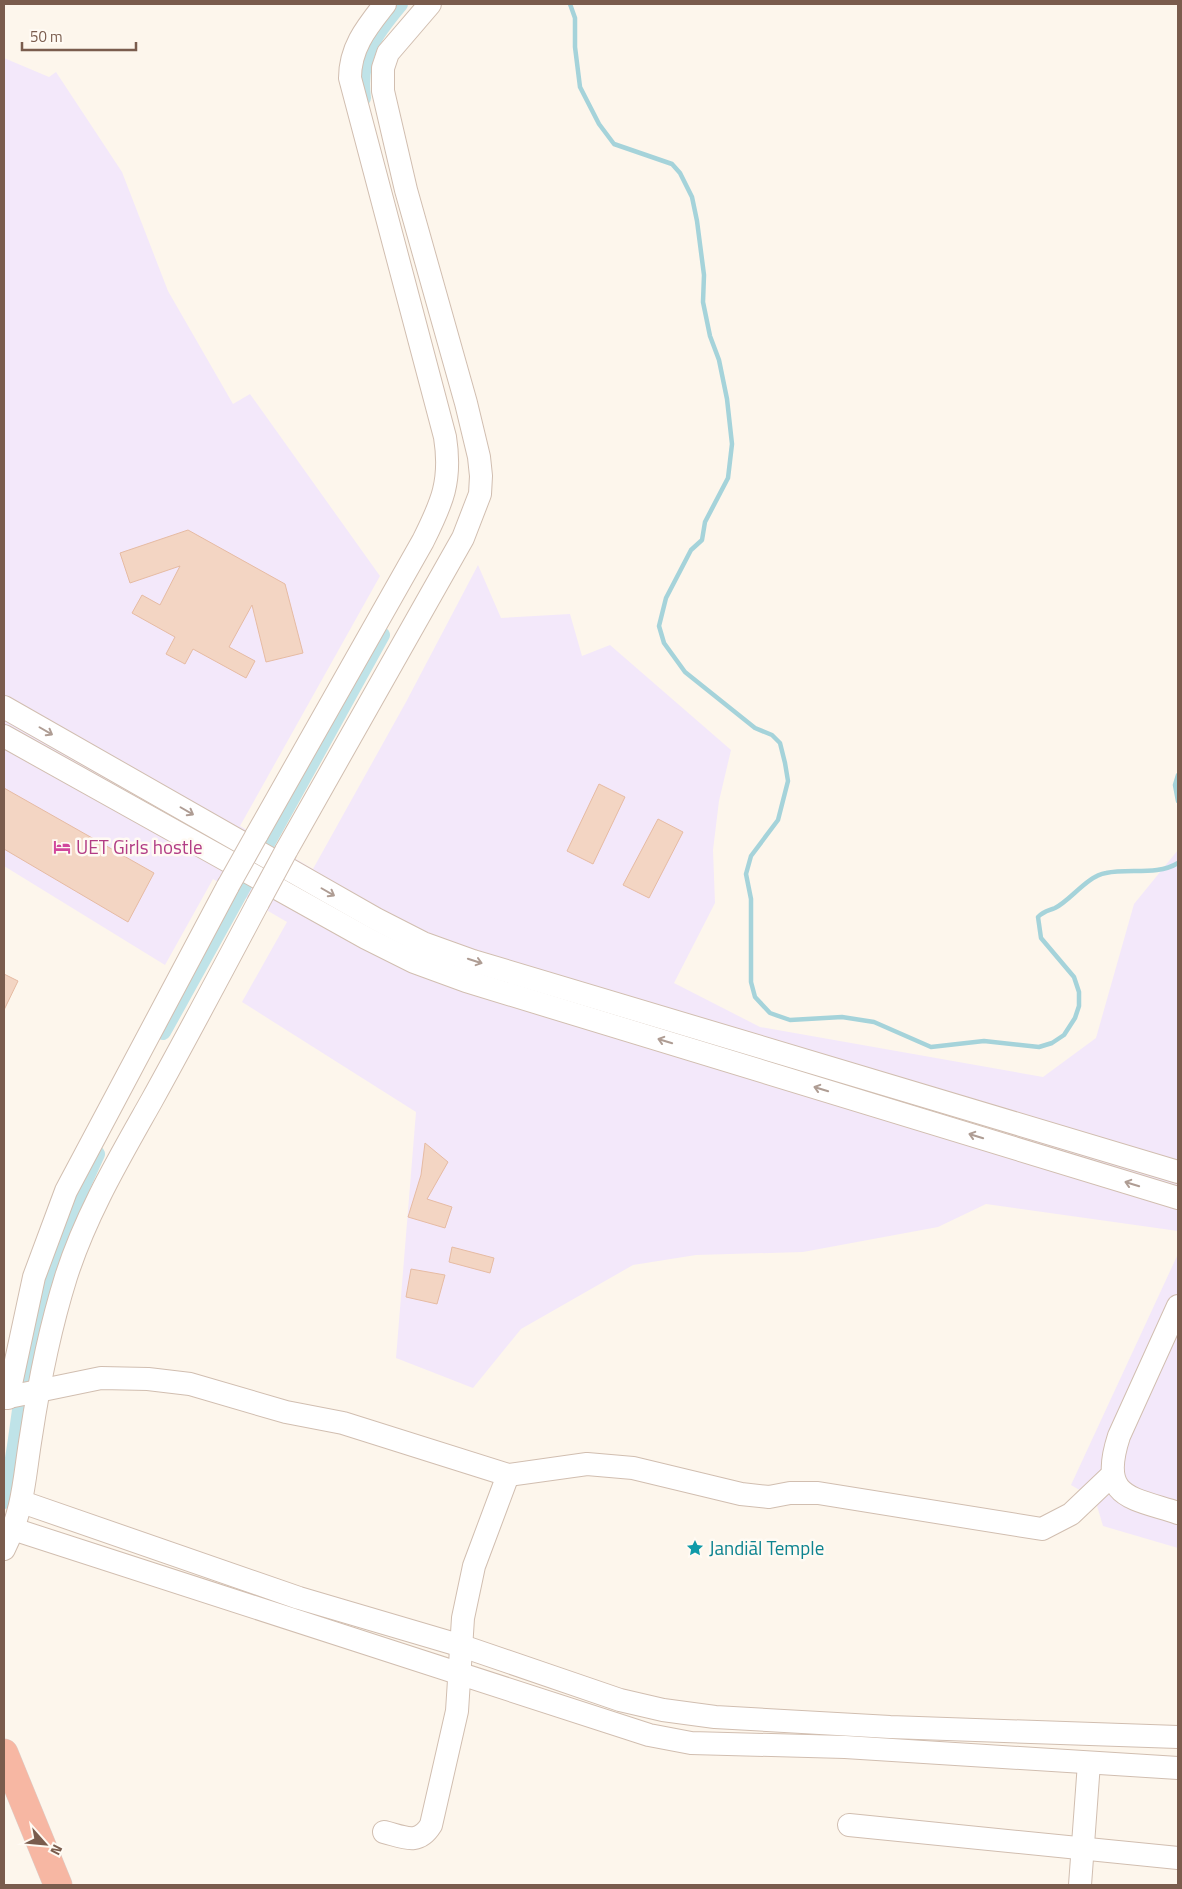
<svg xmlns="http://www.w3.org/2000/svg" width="1182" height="1889" font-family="'Titillium Web',sans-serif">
	<rect width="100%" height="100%" fill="#fdf6ec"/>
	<g fill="#f3e8fa">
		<path d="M4 58 49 77 56 72 122 172 168 291 233 404 250 394 380 576 240 826 313 869 406 702 478 565 501 618 570 614 582 656 610 645 731 750 719 801 713 850 715 903 674 983 760 1027 1043 1077 1096 1038 1134 904 1178 850V1231L986 1204 938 1227 803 1252 696 1255 633 1265 521 1329 473 1388 396 1358 416 1112 242 1002 287 922 213 879 165 965 4 866Z"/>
		<path d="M1178 1254V1548L1103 1526 1095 1499 1071 1485Z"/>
	</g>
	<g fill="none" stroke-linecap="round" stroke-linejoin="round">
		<g stroke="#a5d3da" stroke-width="4.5">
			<path d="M570 4 575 18V47L580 87 599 124 614 144 672 164 680 173 692 197 697 221 704 275 703 302 710 336 719 360 727 399 732 444 728 478 705 522 702 540 691 550 666 598 659 626 664 643 685 672 755 728 772 735 780 743 785 763 788 781 778 820 751 856 746 874 751 899V982L755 997 770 1013 790 1020 842 1017 874 1022 931 1047 984 1041 1039 1047 1052 1043 1064 1035 1075 1018 1079 1006V992L1074 977 1041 938 1038 917C1044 911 1048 911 1055 908 1071 900 1087 876 1106 873 1129 868 1157 876 1178 863"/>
			<path d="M1178 775 1175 785 1178 801"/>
		</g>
		<g stroke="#bfe3e8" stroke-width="16">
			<path d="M363 98C358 56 374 35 400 4"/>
			<path d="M163 1032 382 635"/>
			<path d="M4 1501C15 1463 17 1423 24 1385 38 1304 62 1228 97 1154"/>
		</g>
	</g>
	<g fill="#f3d5c3" stroke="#e6bba3">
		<path d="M188 530 285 584 303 653 266 662 252 605 229 647 255 661 246 678 193 649 185 664 166 654 175 637 132 613 142 595 160 605 180 566 130 583 120 553Z"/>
		<path d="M599 784 625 797 593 864 567 851Z"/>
		<path d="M4 788 154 873 128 922 4 849Z"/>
		<path d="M658 819 683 832 649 898 623 885Z"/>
		<path d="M4 974 18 981 4 1010Z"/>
		<path d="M425 1143 448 1162 427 1199 452 1207 445 1228 408 1217 421 1175Z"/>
		<path d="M452 1247 494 1258 490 1273 449 1262Z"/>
		<path d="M411 1269 445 1275 437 1304 406 1297Z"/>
	</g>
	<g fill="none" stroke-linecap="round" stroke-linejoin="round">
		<g stroke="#d1beb0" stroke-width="24">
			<g id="minor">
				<path d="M4 707 376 919 423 943 473 961 1178 1172"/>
				<path d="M4 736 366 938 414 962 466 981 1178 1198"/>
				<path d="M256 836 423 541C442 503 452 481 445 437L350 78C350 47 367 27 385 4"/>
				<path d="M286 851 463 538 480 494 481 476 479 457 466 403 406 190 383 91V68L388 53 430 4"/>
				<path d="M1178 1306 1119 1436C1099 1498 1129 1497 1178 1513"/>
				<path d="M4 1398 101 1378 148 1379 190 1384 286 1412 343 1423 508 1475 587 1464 633 1468 741 1494 769 1497 790 1493H818L1042 1529 1071 1514 1112 1475"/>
				<path d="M8 1398 34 1277 66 1191 228 886"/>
				<path d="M22 1502 299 1598 462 1646 620 1700 663 1710 715 1717 890 1727 1178 1737"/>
				<path d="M13 1529 649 1735 691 1743 845 1747 1178 1768"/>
				<path d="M4 1549C24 1510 24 1478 31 1436 39 1383 50 1328 66 1277 86 1214 120 1157 152 1100 188 1035 223 969 258 903"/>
				<path d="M849 1825 1178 1858"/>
				<path d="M384 1832C404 1837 418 1846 431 1825L457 1711 463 1618 474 1566 508 1475"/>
				<path d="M1080 1885 1089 1763"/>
			</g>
		</g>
		<g stroke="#dad1cd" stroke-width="29">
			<path id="highway" d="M4 1753 58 1885"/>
		</g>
		<use href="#minor" stroke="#fff" stroke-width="22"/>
		<use href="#highway" stroke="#f7b7a3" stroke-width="28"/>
		<g stroke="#d1beb0" stroke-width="24" stroke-linecap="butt">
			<g id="minor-bridge">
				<path d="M228 886 256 836"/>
				<path d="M258 903 286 851"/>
			</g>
		</g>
		<use href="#minor-bridge" stroke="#fff" stroke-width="22"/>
	</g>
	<defs><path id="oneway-shaft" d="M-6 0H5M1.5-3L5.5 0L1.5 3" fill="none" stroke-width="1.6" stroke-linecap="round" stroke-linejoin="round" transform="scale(1.25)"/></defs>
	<g stroke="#af9d94">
		<use href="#oneway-shaft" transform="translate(46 731) rotate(30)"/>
		<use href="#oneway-shaft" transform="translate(187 811) rotate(30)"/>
		<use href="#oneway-shaft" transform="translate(328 892) rotate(30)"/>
		<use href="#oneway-shaft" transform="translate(475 961) rotate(18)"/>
		<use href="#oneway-shaft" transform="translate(665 1041) rotate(-163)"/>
		<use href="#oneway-shaft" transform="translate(821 1089) rotate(-163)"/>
		<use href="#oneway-shaft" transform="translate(976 1136) rotate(-163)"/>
		<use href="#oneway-shaft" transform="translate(1132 1184) rotate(-163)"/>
	</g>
	<defs>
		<g id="hotel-bare" transform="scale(1.35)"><path d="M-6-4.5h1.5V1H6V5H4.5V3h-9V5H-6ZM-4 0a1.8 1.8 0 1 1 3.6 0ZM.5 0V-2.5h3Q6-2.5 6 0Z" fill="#d1479c" stroke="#fffaf3" stroke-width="2.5" paint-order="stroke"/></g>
		<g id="sight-bare" transform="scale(1.35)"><path d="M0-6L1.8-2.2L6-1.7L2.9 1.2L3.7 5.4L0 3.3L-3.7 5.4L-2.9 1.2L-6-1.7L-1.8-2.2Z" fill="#0f9aa8" stroke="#fffaf3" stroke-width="2.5" paint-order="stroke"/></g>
	</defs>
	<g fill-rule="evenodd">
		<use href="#hotel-bare" x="62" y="847"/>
		<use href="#sight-bare" x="695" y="1548"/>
	</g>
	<g text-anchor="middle" stroke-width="5" stroke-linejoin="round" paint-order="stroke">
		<g font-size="19" fill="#b23c85" stroke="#fffaf3" text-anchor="start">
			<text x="76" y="854">UET Girls hostle</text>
		</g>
		<g font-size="19" fill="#0d838f" stroke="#fffaf3" text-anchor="start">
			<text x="709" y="1555">Jandiāl Temple</text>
		</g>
	</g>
	<rect width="1182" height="1889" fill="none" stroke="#7a5c4d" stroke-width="10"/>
	<g transform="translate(45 1844) rotate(117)" stroke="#fffaf3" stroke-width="4" paint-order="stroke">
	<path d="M0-4L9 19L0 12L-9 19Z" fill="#7a5c4d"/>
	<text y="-8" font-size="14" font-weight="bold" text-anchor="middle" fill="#7a5c4d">N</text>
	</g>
	<path d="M22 42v8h114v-8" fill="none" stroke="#7a5c4d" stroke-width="2.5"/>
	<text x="30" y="42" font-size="15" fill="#7a5c4d" stroke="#fffaf3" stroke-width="4" paint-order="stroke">50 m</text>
</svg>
